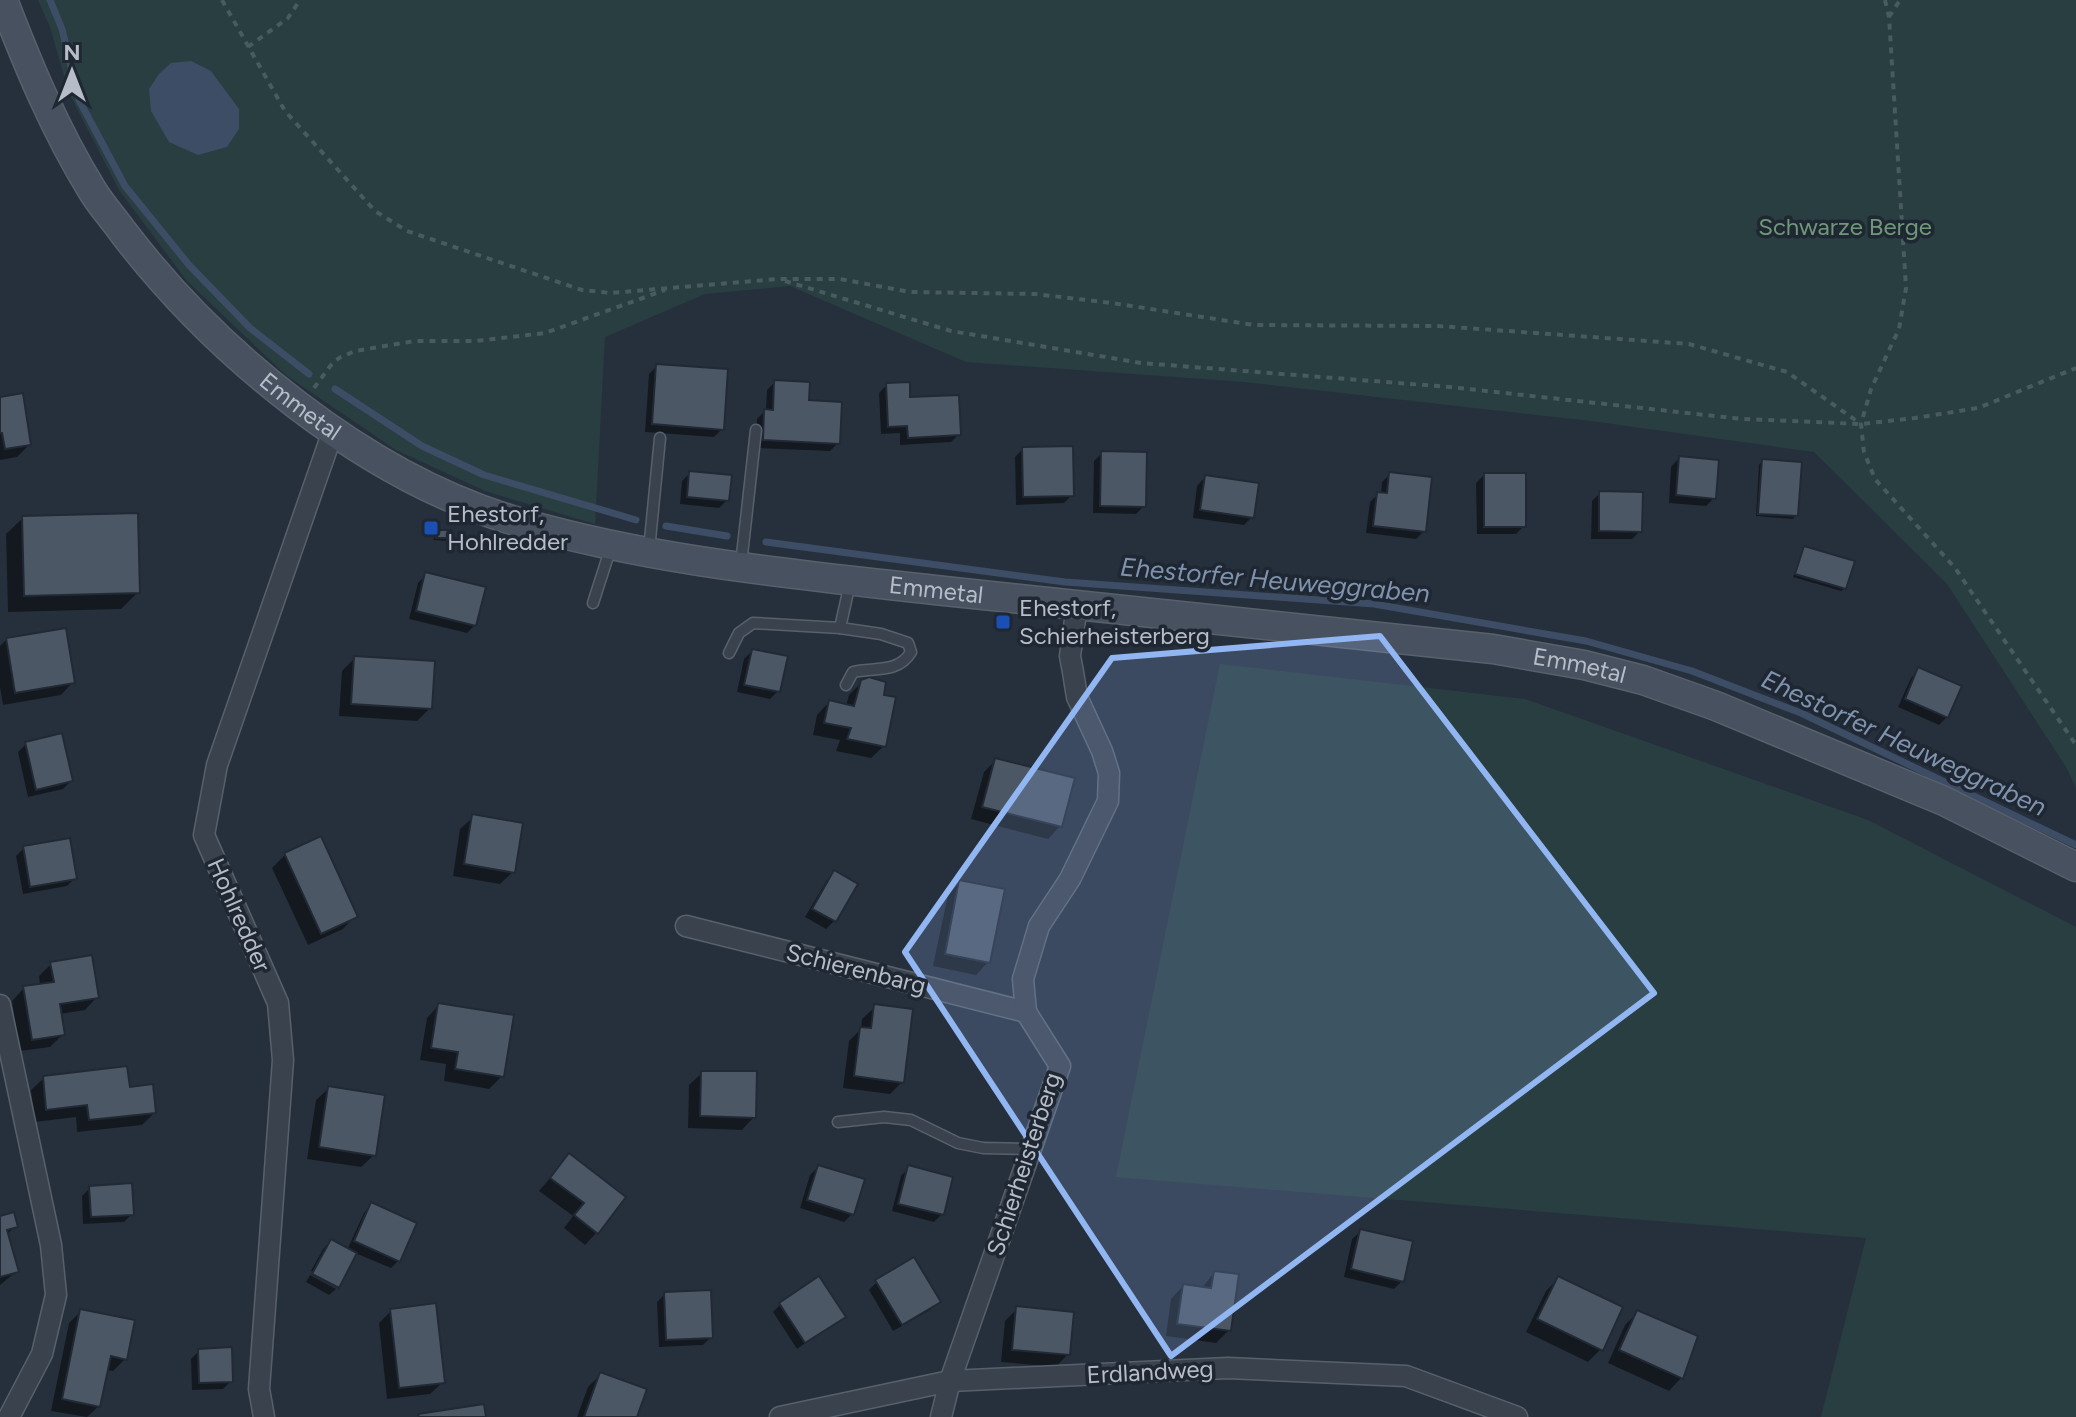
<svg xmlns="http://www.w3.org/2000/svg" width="2076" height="1417" font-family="Figtree,sans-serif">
	<rect width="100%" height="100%" fill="#26303d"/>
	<g fill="#293e40">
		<path d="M38 0H2076V788L2066 767 1947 584 1814 452 1591 421 1244 382 966 362 790 286 705 294 605 337 595 524 485 491 396 450 287 376 187 281 119 190 69 93 50 27Z"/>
		<path d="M1220 664 1525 699 1868 820 2076 927V1417H1821L1866 1238 1116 1177Z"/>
	</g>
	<path fill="#3d4d65" d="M191 61 211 71 239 109V129L227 147 198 155 169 142 151 111 149 89 159 74 171 63Z"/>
	<g fill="#0007">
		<path d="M657 366 722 429 714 437 645 432 649 374Z"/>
		<path d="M775 382 807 402 838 443 830 451 756 448 757 419 766 410 767 390Z"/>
		<path d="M887 385 908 399 959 434 951 442 900 445V433L881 434 879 393Z"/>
		<path d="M0 399 29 445 17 457 0 460Z"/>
		<path d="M1023 449 1072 495 1064 503 1016 505 1015 457Z"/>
		<path d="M1102 453 1144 506 1136 514 1093 513 1094 461Z"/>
		<path d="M1679 458 1714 498 1706 506 1669 503 1671 467Z"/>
		<path d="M1762 461 1796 515 1793 519 1756 516 1759 465Z"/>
		<path d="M690 473 727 500 719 508 680 504 682 481Z"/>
		<path d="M1390 474 1424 531 1416 539 1366 533 1370 502 1378 494H1381L1382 482Z"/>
		<path d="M1484 475 1524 526 1516 534H1477L1476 483Z"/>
		<path d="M1205 477 1252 517 1244 525 1193 518 1197 486Z"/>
		<path d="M1600 493 1640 531 1632 539H1591L1592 501Z"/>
		<path d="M23 518 138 592 121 609 8 612 6 534Z"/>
		<path d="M437 532 450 537 446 541 433 540Z"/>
		<path d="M1805 548 1845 588 1841 591 1793 577Z"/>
		<path d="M426 575 475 625 467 633 409 619 418 583Z"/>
		<path d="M6 640 73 682 61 695 3 705 0 687V646Z"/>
		<path d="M752 651 778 691 770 699 737 692 744 659Z"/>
		<path d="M355 658 430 708 417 721 339 716 342 671Z"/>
		<path d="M1919 670 1947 717 1939 725 1898 707 1911 678Z"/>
		<path d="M862 682 882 696 884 746 871 758 836 751 840 740 813 735 817 715 829 702 846 706 849 695Z"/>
		<path d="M26 744 71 781 63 789 28 797 18 752Z"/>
		<path d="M996 760 1060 826 1048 839 971 819 984 772Z"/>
		<path d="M473 817 513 872 500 884 453 876 460 829Z"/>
		<path d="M320 839 355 916 343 929 308 945 272 868 285 855Z"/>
		<path d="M24 848 75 878 67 886 23 894 16 856Z"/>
		<path d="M834 873 855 885 834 921 826 929 805 917 827 880Z"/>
		<path d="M960 882 988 962 976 975 933 966 948 895Z"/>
		<path d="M51 964 97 997 85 1010 60 1014 63 1034 50 1047 20 1051 12 1001 24 988 40 986 39 976Z"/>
		<path d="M439 1005 502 1076 489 1089 444 1081 446 1064 420 1060 427 1018Z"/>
		<path d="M875 1007 902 1082 890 1094 843 1088 849 1041 861 1029 862 1019Z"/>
		<path d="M702 1073 754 1117 742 1130 688 1128 689 1085Z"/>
		<path d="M44 1078 128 1089 154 1113 142 1125 77 1132 76 1117 35 1122 31 1090Z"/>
		<path d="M329 1088 374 1155 361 1167 307 1159 316 1100Z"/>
		<path d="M569 1156 597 1232 585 1245 564 1228 573 1216 539 1191Z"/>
		<path d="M818 1167 852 1214 844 1222 800 1208 810 1175Z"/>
		<path d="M909 1168 942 1214 934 1222 892 1211 901 1176Z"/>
		<path d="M90 1188 132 1214 124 1222 83 1224 82 1196Z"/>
		<path d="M371 1205 399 1260 391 1268 355 1253 338 1285 311 1271 323 1249 331 1241 347 1250 364 1213Z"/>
		<path d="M0 1218 15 1226 7 1235 17 1271 0 1285Z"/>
		<path d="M1361 1231 1402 1281 1394 1289 1344 1277 1352 1239Z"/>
		<path d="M1214 1273 1229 1330 1216 1343 1166 1336 1171 1299 1183 1286 1201 1289Z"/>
		<path d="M310 1275 336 1289 329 1295 306 1282Z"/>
		<path d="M1558 1279 1601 1349 1588 1362 1526 1332 1546 1291Z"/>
		<path d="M877 1282 938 1302 930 1310 893 1331 869 1290Z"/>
		<path d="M665 1294 711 1337 703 1345 659 1347 657 1302Z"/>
		<path d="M781 1304 843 1316 797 1349 773 1312Z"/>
		<path d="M1017 1309 1068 1354 1056 1367 1001 1362 1005 1321Z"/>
		<path d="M81 1311 125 1359 113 1371 106 1370 99 1406 87 1417 51 1411 69 1323Z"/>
		<path d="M391 1311 443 1382 430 1394 387 1399 379 1323Z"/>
		<path d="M1638 1312 1696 1338 1681 1378 1669 1391 1608 1363 1625 1325Z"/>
		<path d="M199 1351 231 1381 223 1389 192 1390 191 1359Z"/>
		<path d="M600 1375 635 1417H577L588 1387Z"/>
	</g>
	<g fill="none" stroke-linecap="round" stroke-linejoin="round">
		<g stroke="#3d4d65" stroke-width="7">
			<path d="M50 0 62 29 79 100 125 186 189 265 250 328 309 374"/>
			<path d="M335 389 422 446 484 475 636 520"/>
			<path d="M666 526 727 536"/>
			<path d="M766 542 1065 582 1374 604 1586 641 1692 671 1801 713 2076 845"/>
		</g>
	</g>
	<g fill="#4c5766" stroke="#212935" stroke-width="2">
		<path d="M656 364 728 369 724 430 652 424Z"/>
		<path d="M774 380 810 382 809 400 842 402 840 444 763 440 764 409 773 410Z"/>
		<path d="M910 382V397L959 395 961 435 908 438 907 426 888 427 886 383Z"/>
		<path d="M23 393 31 445 5 449 2 433H0V397Z"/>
		<path d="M1073 446 1074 496 1023 497 1022 447Z"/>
		<path d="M1101 451 1147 452 1146 507 1100 506Z"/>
		<path d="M1679 456 1719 460 1716 499 1676 495Z"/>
		<path d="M1762 459 1802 462 1798 516 1758 514Z"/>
		<path d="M689 471 732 475 729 501 687 497Z"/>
		<path d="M1389 472 1432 477 1426 532 1373 526 1377 492 1387 493Z"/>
		<rect x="1484" y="473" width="42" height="54"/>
		<path d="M1205 475 1259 483 1254 518 1200 510Z"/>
		<path d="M1599 491 1643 492 1642 532 1599 531Z"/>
		<path d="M138 513 140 593 24 596 22 516Z"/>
		<rect x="436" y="530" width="16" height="8"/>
		<path d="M1804 546 1855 561 1846 589 1795 574Z"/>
		<path d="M425 572 486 587 476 626 416 611Z"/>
		<path d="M66 628 75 683 15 693 6 638Z"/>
		<path d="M752 649 788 656 780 692 744 685Z"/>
		<path d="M354 656 435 661 432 709 351 704Z"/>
		<path d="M1918 667 1962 686 1948 718 1905 699Z"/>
		<path d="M869 677 886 682 884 695 896 697 886 747 847 739 851 728 824 723 829 700 854 706 861 680Z"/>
		<path d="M62 733 73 781 36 790 25 742Z"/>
		<path d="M995 758 1075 778 1062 827 982 807Z"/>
		<path d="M472 814 523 823 515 873 464 864Z"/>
		<path d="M321 836 358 917 321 934 284 853Z"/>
		<path d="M70 838 77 879 30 887 23 846Z"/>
		<path d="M834 870 858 884 836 922 812 909Z"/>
		<path d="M959 880 1005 889 990 963 945 954Z"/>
		<path d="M92 955 99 998 60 1004 65 1035 32 1040 23 986 54 982 50 962Z"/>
		<path d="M438 1003 514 1015 504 1077 455 1069 458 1052 431 1048Z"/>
		<path d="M874 1004 913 1009 904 1083 854 1076 860 1027 871 1028Z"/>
		<path d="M127 1066 130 1087 153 1084 156 1113 89 1120 87 1105 46 1110 43 1076Z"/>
		<path d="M701 1071H757L756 1118 700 1116Z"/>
		<path d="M328 1086 385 1095 376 1156 319 1147Z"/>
		<path d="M569 1153 626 1197 598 1234 574 1215 584 1203 550 1178Z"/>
		<path d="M818 1165 865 1179 854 1215 807 1200Z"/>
		<path d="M908 1165 953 1177 944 1215 898 1204Z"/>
		<path d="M132 1183 134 1215 91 1217 89 1186Z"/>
		<path d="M371 1202 417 1223 400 1262 354 1241Z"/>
		<path d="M14 1212 18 1227 7 1230 19 1272 0 1277V1216Z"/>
		<path d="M1360 1229 1413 1241 1404 1282 1351 1269Z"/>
		<path d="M331 1239 357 1253 339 1288 312 1274Z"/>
		<path d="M914 1257 941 1302 902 1325 875 1280Z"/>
		<path d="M1214 1271 1239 1274 1231 1331 1177 1324 1183 1284 1211 1288Z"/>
		<path d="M819 1276 846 1317 805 1343 779 1303Z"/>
		<path d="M1558 1276 1623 1307 1603 1351 1537 1319Z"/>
		<path d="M711 1290 713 1338 666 1340 664 1292Z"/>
		<path d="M436 1303 445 1383 399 1388 390 1309Z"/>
		<path d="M1016 1306 1074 1312 1070 1355 1012 1350Z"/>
		<path d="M80 1309 135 1320 127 1360 111 1356 100 1407 62 1399Z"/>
		<path d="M1637 1310 1698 1336 1683 1379 1619 1350Z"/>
		<path d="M232 1347 233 1382 199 1383 198 1349Z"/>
		<path d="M600 1372 647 1389 637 1417H584Z"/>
		<path d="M484 1404 486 1417H419L418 1414Z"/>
	</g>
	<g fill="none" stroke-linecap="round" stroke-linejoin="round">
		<g stroke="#58606b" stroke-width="13">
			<g id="lane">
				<path d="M649 550 660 438"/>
				<path d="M741 564 756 430"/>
				<path d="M593 603 611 547"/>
				<path d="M840 628 850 583"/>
				<path d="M729 653 739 633 753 623 840 628 881 634 908 643 911 652C898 674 873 667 853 672L846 685"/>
				<path d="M838 1122 884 1117 911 1120 958 1143 983 1148 1031 1149"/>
			</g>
		</g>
		<g stroke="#58606b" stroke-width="23">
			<g id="street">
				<path d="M686 926 1026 1012"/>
				<path d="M0 1005 51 1245 56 1295 42 1354 9 1417"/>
				<path d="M264 1417 259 1389 283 1060 278 1003 204 835 217 765 333 431"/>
				<path d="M780 1417 950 1381 1228 1368 1406 1376 1517 1417"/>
				<path d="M941 1417 950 1381 1060 1066 1026 1012 1023 979 1039 926 1070 879 1108 801 1109 773 1102 751 1077 697 1073 672 1070 656 1077 605"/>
			</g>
		</g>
		<g stroke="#58606b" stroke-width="31">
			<g id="secondary">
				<path id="s1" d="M3 0C28 65 55 130 92 190 101 205 113 218 123 232 215 353 365 476 512 520 649 561 793 574 935 590 1121 611 1307 630 1493 649L1584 665 1643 680 1716 706 1944 801 2076 867"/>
			</g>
		</g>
		<g stroke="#485b5e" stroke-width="4" stroke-dasharray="6 6" stroke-linecap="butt">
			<path d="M222 0 285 111 375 211 407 231 582 290 611 293 779 279H840L910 292 1035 294 1112 303 1254 325 1438 326 1689 344 1787 372 1861 424"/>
			<path d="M1885 0 1889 17 1906 288 1899 329 1871 389 1861 424 1864 452 1875 479 1955 568 2076 745"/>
			<path d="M1889 17 1900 0"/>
			<path d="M248 47 288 18 300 0"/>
			<path d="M785 281 951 331 1141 363 1450 387 1742 419 1861 424 1915 418 1978 408 2076 368"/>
			<path d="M314 388 331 365 339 358 355 351 414 341H476L545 333 665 290"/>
		</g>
		<use href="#lane" stroke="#3a424e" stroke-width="10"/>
		<use href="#street" stroke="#3a424e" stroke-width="20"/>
		<use href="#secondary" stroke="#485160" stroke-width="28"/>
	</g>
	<path fill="#92b6f2" fill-opacity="0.2" stroke="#92b6f2" stroke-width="6" stroke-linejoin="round" d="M1380 636 1654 993 1171 1356 905 952 1112 658Z"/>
	<g fill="#1a4fb4" stroke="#1f2733" stroke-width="3">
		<rect x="423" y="520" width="16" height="16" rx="4"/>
		<rect x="995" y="614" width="16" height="16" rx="4"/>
	</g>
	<g text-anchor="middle" stroke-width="7" stroke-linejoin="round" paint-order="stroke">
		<g font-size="24" fill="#6f9878" stroke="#1f2733">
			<text x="1845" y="235">Schwarze Berge</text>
		</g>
		<g font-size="24" fill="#b6bdc8" stroke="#1f2733">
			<text dy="8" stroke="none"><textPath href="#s1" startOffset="512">Emmetal</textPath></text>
			<text dy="8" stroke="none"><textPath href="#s1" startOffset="1184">Emmetal</textPath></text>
			<text dy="8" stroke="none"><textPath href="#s1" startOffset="1832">Emmetal</textPath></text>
			<text transform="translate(239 915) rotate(66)" y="8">Hohlredder</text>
			<text transform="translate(856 969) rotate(14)" y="8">Schierenbarg</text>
			<text transform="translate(1024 1164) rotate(-72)" y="8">Schierheisterberg</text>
			<text transform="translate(1150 1372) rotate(-3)" y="8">Erdlandweg</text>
		</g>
		<g font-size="24" fill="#b6bdc8" stroke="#1f2733" text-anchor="start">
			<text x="447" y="522">Ehestorf,<tspan x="447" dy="28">Hohlredder</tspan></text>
			<text x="1019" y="616">Ehestorf,<tspan x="1019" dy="28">Schierheisterberg</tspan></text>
		</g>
		<g font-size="26" font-style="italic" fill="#7f93ae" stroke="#1f2733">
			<text transform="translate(1275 580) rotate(5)" y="9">Ehestorfer Heuweggraben</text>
			<text transform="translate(1904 743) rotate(25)" y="9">Ehestorfer Heuweggraben</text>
		</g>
	</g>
	<g transform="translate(72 72)" stroke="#1f2733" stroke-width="6" paint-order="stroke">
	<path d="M0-6L14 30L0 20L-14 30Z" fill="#b6bdc8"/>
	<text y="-12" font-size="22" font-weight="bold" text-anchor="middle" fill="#b6bdc8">N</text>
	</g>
</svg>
